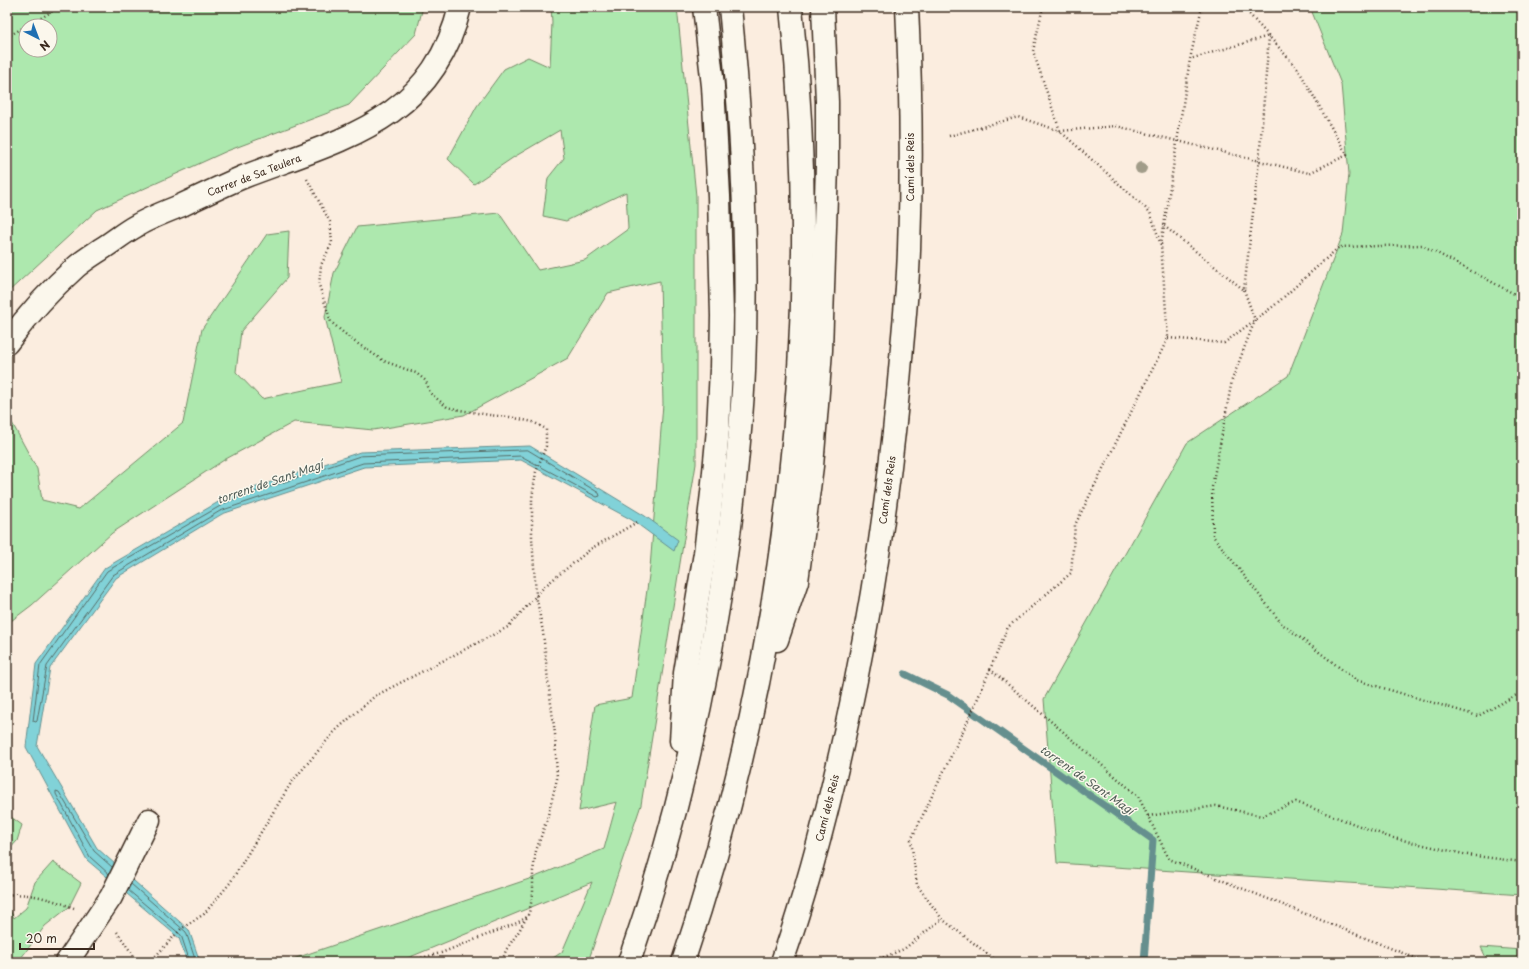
<svg xmlns="http://www.w3.org/2000/svg" width="1529" height="969" font-family="'Playpen Sans',sans-serif">
	<rect width="100%" height="100%" fill="#fbeddf"/>
	<filter id="ink" filterUnits="userSpaceOnUse"><feTurbulence type="fractalNoise" baseFrequency=".025" numOctaves="2"/><feDisplacementMap in="SourceGraphic" scale="8" xChannelSelector="R" yChannelSelector="G"/><feConvolveMatrix kernelMatrix="1 2 1 2 8 2 1 2 1" color-interpolation-filters="sRGB"/></filter>
	<g filter="url(#ink)">
		<g fill="#ade8ae" stroke="#748966" fill-rule="evenodd">
			<path d="M7 7H423L416 34 349 105 227 151 97 210 7 293ZM26 26H50V50H26Z"/>
			<path d="M551 7H677L696 196V464L641 805 588 962H547L562 952 592 882 398 962H284L535 877 604 849 617 802 579 811 595 705 632 698 650 568 663 404 660 281 608 293 568 358 464 415 373 430 294 422 224 460 112 533 32 605 7 624V426L11 421 37 469 42 500 79 509 183 423 202 329 267 234 289 231 287 278 241 331 236 372 262 399 341 382 325 317 334 273 357 227 499 213 538 270 585 260 628 229 626 192 566 221 543 216 548 178 564 158 560 130 514 157 474 184 448 159 477 106 504 69 528 57 550 67 552 22Z"/>
			<path d="M1310 7H1522V895L1057 863 1044 699 1187 443 1288 376 1343 234 1349 174 1341 84Z"/>
			<path d="M7 814 22 825 17 841 7 852Z"/>
			<path d="M53 862 81 883 69 907 45 926 18 962H7V905L14 918 26 908 35 882Z"/>
			<path d="M1481 947 1522 950V962H1488Z"/>
		</g>
		<path fill="#81d2d8" stroke="#658f8e" d="M530 446 645 516 678 540 674 551 632 520 521 460 364 467 222 514 116 578 50 668 37 746 97 848 189 930 200 962H187L179 938 87 860 26 747 36 664 105 568 227 497 360 452Z"/>
		<g fill="none" stroke-linecap="round" stroke-linejoin="round">
			<g stroke="#576d68" stroke-width="1">
				<path d="M528 450 599 493 600 496 597 497 521 456 363 463 220 511 113 575 47 666 37 721 36 722 33 721 40 665 107 571 229 501 360 456Z"/>
				<path d="M109 874 90 857 56 794V791L59 792 94 851 112 867"/>
				<path d="M131 884 186 932 196 962"/>
				<path d="M128 890 181 935 190 962"/>
			</g>
			<path stroke="#658f8e" stroke-width="7" d="M905 674 948 695 1153 840 1144 962"/>
			<g stroke="#3b2a1e" stroke-width="25">
				<g id="minor">
					<path d="M7 343C27 316 50 290 76 267 84 260 94 254 103 248 114 241 125 232 136 226 149 218 165 212 180 206 201 196 222 186 243 177 339 140 432 122 460 7"/>
					<path d="M67 962 111 897 149 820"/>
					<path d="M782 962C814 870 837 775 856 680 878 570 893 459 902 347 905 315 908 283 909 250 912 169 911 88 907 7"/>
				</g>
			</g>
			<g stroke="#3b2a1e" stroke-width="25">
				<g id="highway">
					<path d="M777 640 797 581 812 466 817 405 821 350 827 166V102L823 7"/>
					<path d="M681 741 685 673 705 553 712 493 718 429 721 369 722 316 719 196 713 86 704 7"/>
					<path d="M629 962C678 821 711 675 730 527 736 475 742 423 744 371 749 250 742 128 730 7"/>
					<path d="M683 962C786 658 825 326 791 7"/>
				</g>
			</g>
			<g stroke="#3b2a1e" stroke-width="2.5" stroke-dasharray="1 3" stroke-linecap="butt">
				<path d="M1043 7 1033 51 1060 131 1150 212 1161 245"/>
				<path d="M27 26 60 7"/>
				<path d="M7 37 26 26"/>
				<path d="M949 136 1018 117 1060 131 1116 126 1309 173 1347 155 1298 69 1243 7"/>
				<path d="M307 179 330 222 332 243 321 265 319 285 331 322 352 340 384 361 416 373 426 381 430 393 447 407 460 410 489 415 510 417 533 422 546 429V446L536 472 532 498V538L536 595 543 632 548 681 555 734 557 779 547 819 536 851 533 871V894L529 913 519 931 506 950 502 962"/>
				<path d="M1164 226 1244 290 1259 161 1269 36 1190 59"/>
				<path d="M1244 290 1255 320 1232 380 1212 487 1213 536 1282 624 1356 680 1478 716 1522 692"/>
				<path d="M1168 338 1224 343 1275 305 1339 247 1422 245 1522 298"/>
				<path d="M990 669 1138 796 1169 859 1425 962"/>
				<path d="M1148 816 1216 806 1262 816 1296 802 1389 837 1468 855 1522 862"/>
				<path d="M7 895C30 892 53 900 74 908"/>
				<path d="M117 932 138 962"/>
				<path d="M150 962 181 929 204 914 230 883 291 783 335 731 375 696 508 627 545 586 592 548 639 521"/>
				<path d="M406 962 441 953 517 923 527 917"/>
				<path d="M872 962 904 949 942 919"/>
				<path d="M995 962 993 958 942 919 917 885 911 840 972 712 1008 627 1071 573 1075 525 1168 338 1161 245 1190 59 1202 7"/>
			</g>
			<use href="#minor" stroke="#fbf7ec" stroke-width="22"/>
			<use href="#highway" stroke="#fbf7ec" stroke-width="22"/>
		</g>
		<circle fill="#a19c89" cx="1141" cy="168" r="6"/>
	</g>
	<g text-anchor="middle" stroke-width="3" stroke-linejoin="round" paint-order="stroke">
		<g font-size="10" fill="#3b2a1e" stroke="#fbf7ec">
			<text transform="translate(910 167) rotate(-90)" y="4">Camí dels Reis</text>
			<text transform="translate(254 175) rotate(-21)" y="4">Carrer de Sa Teulera</text>
			<text transform="translate(887 490) rotate(-82)" y="4">Camí dels Reis</text>
			<text transform="translate(827 808) rotate(-76)" y="4">Camí dels Reis</text>
		</g>
		<g font-size="11" font-style="italic" fill="#505c56" stroke="#fbf7ec">
			<text transform="translate(270 482) rotate(-19)" y="4">torrent de Sant Magí</text>
			<text transform="translate(1087 780) rotate(35)" y="4">torrent de Sant Magí</text>
		</g>
	</g>
	<rect width="1529" height="969" fill="none" stroke="#fbf7ec" stroke-width="24"/>
	<rect x="12" y="12" width="1505" height="945" fill="none" stroke="#3b2a1e" stroke-width="1.5" filter="url(#ink)"/>
	<g transform="translate(38 38) rotate(138)"><circle r="19" fill="#fbf7ec" stroke="#aea59a"/>
	<path d="M0-3L7 15L0 10L-7 15Z" fill="#1f6fb2"/>
	<text y="-6" font-size="11" font-weight="bold" text-anchor="middle" fill="#3b2a1e">N</text>
	</g>
	<path d="M20 943v6h74v-6" fill="none" stroke="#3b2a1e" stroke-width="2"/>
	<text x="26" y="943" font-size="12" fill="#3b2a1e" stroke="#fbf7ec" stroke-width="3" paint-order="stroke">20 m</text>
</svg>
